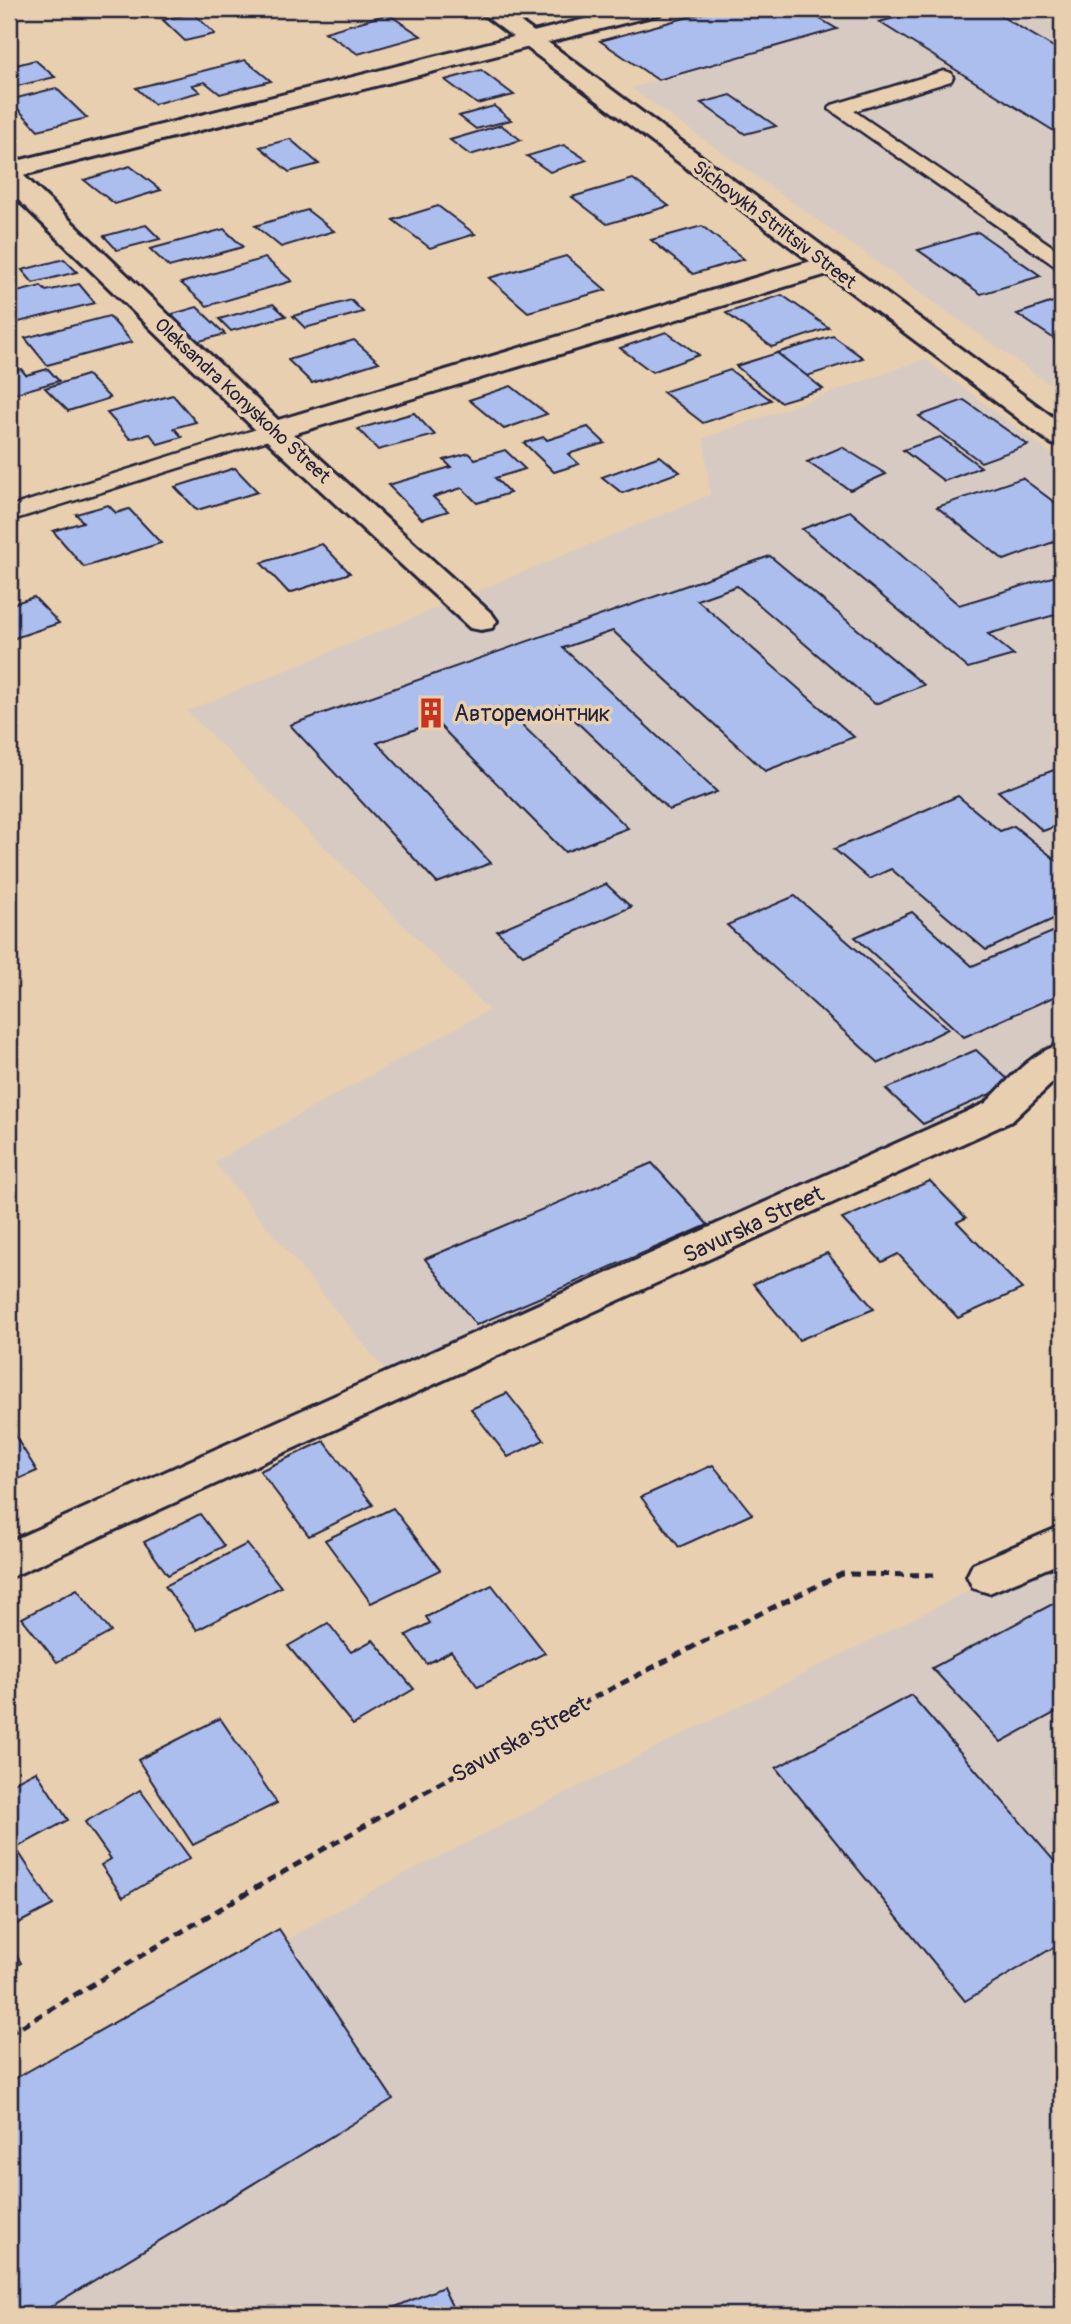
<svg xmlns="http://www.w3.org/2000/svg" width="1071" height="2324" font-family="Pangolin,sans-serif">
	<rect width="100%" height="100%" fill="#e8cfb0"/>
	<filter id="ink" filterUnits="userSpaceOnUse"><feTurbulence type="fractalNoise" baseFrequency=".0143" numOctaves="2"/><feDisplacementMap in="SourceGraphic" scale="14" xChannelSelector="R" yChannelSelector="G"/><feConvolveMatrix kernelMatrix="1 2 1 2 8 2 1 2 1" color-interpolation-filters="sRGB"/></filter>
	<g filter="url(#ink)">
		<g fill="#d6cac2">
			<path d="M817 9H1029L1062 29V393L631 88 836 29 808 11Z"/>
			<path d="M925 359 1062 462V1040L986 1105 385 1370 214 1162 489 1010 187 711 710 495 704 438Z"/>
			<path d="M1062 1544V2315H9V2105L367 1893Z"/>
		</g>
		<g fill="#acbeed" stroke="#22223b" stroke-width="2">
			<path d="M718 9H803L837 29 658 80 600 41Z"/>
			<path d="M929 9H989L1062 52V136L879 22Z"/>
			<path d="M193 13 215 34 185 41 163 20Z"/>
			<path d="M388 14 421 36 358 54 325 32Z"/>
			<path d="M35 60 55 77 9 88V67Z"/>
			<path d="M245 60 271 81 220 94 205 82 192 85 200 92 154 104 136 88Z"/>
			<path d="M481 70 514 95 477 104 445 80Z"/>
			<path d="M56 88 87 118 38 130 9 100Z"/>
			<path d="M731 95 776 126 745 134 701 103Z"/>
			<path d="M494 106 511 120 476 129 459 116Z"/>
			<path d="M501 125 521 140 470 155 450 140Z"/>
			<path d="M290 139 319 164 289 172 260 147Z"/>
			<path d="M564 145 587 160 550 172 527 156Z"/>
			<path d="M130 166 161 190 115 204 84 180Z"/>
			<path d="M633 179 669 206 607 224 572 197Z"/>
			<path d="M438 206 475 234 430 248 393 220Z"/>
			<path d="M307 210 334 231 281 247 255 226Z"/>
			<path d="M146 225 160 239 117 250 104 236Z"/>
			<path d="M702 226 744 259 693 274 651 240Z"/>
			<path d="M224 229 243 247 169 267 150 249Z"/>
			<path d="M978 232 1041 276 981 294 918 250Z"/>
			<path d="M566 256 606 290 528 312 489 278Z"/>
			<path d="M265 258 292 281 207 306 181 283Z"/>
			<path d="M64 259 77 272 33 283 22 270Z"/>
			<path d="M79 284 95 303 15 323 9 316V294L41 286 46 291Z"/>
			<path d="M782 295 829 328 772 347 726 313Z"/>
			<path d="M1062 299V344L1017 314Z"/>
			<path d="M351 300 363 312 305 328 293 316Z"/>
			<path d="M273 304 286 316 231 331 219 319Z"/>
			<path d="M197 307 225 334 196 342 169 315Z"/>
			<path d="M109 316 132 342 47 365 25 338Z"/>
			<path d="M666 332 699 355 652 372 620 348Z"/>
			<path d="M833 336 863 358 807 376 777 353Z"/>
			<path d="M354 340 379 362 312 383 288 360Z"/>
			<path d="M777 353 807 376 823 389 780 402 736 366Z"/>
			<path d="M21 369 26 375 48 369 59 381 9 395V372Z"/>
			<path d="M730 370 771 400 703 423 663 392Z"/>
			<path d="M87 375 110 398 68 411 45 388Z"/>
			<path d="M511 386 547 414 504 429 469 400Z"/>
			<path d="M173 395 196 422 174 428 182 437 158 444 150 434 130 439 107 413Z"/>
			<path d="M964 400 1028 445 981 462 919 416Z"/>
			<path d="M414 413 435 435 378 450 358 429Z"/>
			<path d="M588 427 605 443 568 454 579 464 554 472 524 443 544 437 547 440Z"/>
			<path d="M940 437 981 467 944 481 903 450Z"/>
			<path d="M842 447 886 474 850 490 807 462Z"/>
			<path d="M505 450 525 469 495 478 510 493 477 503 462 488 433 497 448 511 422 519 388 485 451 467 444 460 469 453 475 459Z"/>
			<path d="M660 456 680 472 622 493 602 477Z"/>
			<path d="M235 468 258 492 197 510 175 487Z"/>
			<path d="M1022 478 1062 508V539L1004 560 937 507Z"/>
			<path d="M108 505 116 513 129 509 161 543 84 567 53 531 83 522 76 514Z"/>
			<path d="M850 511 959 605 1062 574V613L988 634 1014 655 968 668 802 529Z"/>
			<path d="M322 544 350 573 289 593 261 563Z"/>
			<path d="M770 556 924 685 875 704 737 586 697 600 854 737 765 771 613 631 563 648 717 792 669 810 559 705 517 720 628 828 565 852 436 722 377 743 491 863 437 883 290 725Z"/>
			<path d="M34 597 59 623 9 640V605Z"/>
			<path d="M1062 767V824L1043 831 998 791Z"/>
			<path d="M958 796 1000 831 1014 826 1062 865V915L986 950 891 869 869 879 834 849Z"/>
			<path d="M606 884 631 907 523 955 497 931Z"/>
			<path d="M795 896 948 1029 879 1063 727 925Z"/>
			<path d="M912 912 972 966 1062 928V993L964 1037 855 937Z"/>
			<path d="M976 1050 1013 1084 923 1124 886 1089Z"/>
			<path d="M652 1163 708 1225 476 1325 425 1259Z"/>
			<path d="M930 1181 966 1218 957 1222 1022 1289 958 1318 898 1254 882 1262 842 1219Z"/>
			<path d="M827 1253 874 1309 799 1340 753 1284Z"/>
			<path d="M507 1393 544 1440 508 1457 471 1409Z"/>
			<path d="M9 1426 37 1471 9 1483Z"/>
			<path d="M324 1441 373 1505 309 1536 260 1471Z"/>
			<path d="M713 1465 752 1514 679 1547 641 1497Z"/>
			<path d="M393 1508 440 1570 371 1603 325 1540Z"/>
			<path d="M200 1514 224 1546 168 1575 144 1542Z"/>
			<path d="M247 1544 281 1587 197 1630 165 1586Z"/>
			<path d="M492 1585 545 1653 478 1687 451 1651 427 1664 406 1635 430 1623 426 1617Z"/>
			<path d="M77 1589 111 1632 57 1662 22 1618Z"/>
			<path d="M1062 1599V1709L1001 1742 932 1668Z"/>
			<path d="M328 1623 351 1652 373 1640 414 1689 353 1725 288 1646Z"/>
			<path d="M911 1695 1062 1870V1942L965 2001 776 1768Z"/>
			<path d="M220 1718 277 1803 193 1845 138 1760Z"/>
			<path d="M36 1771 68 1820 16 1848 53 1905 9 1928V1785Z"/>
			<path d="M140 1790 190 1858 123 1897 101 1865 111 1859 85 1822Z"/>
			<path d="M279 1929 393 2099 37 2315H9V2082Z"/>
			<path d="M9 1943 21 1963 9 1970Z"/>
			<path d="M443 2287 456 2315H376Z"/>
		</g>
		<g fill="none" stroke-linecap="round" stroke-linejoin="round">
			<g stroke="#22223b" stroke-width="5">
				<g id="lane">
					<path d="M944 71 951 73 953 77 951 81 854 111 1062 253V268L1055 266 829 109 832 105Z"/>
					<path d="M273 424 281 426 284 431 281 436 9 521V507Z"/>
				</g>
			</g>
			<g stroke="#22223b" stroke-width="6">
				<g id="street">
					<path d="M625 9H664L660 14 23 175 278 420 818 259 828 257 838 259 841 265 838 271 293 434 492 614 497 621 492 628 481 630 470 628 263 437 9 191V163Z"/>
					<path d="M1062 1044V1074L1012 1121 9 1578V1542L986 1103C1008 1081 1031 1052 1062 1044Z"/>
					<path d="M1062 1526V1562L989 1593 973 1588 967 1576 973 1564Z"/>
				</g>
			</g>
			<g stroke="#22223b" stroke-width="6">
				<path id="secondary" d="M476 9H503L1062 424V447L1052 444Z"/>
			</g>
			<path stroke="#22223b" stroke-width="5" stroke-dasharray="9 6" stroke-linecap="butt" d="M9 2034 257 1887 562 1714 724 1631 842 1574 939 1575"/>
			<use href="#lane" fill="#e8cfb0" fill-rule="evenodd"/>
			<use href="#street" fill="#e8cfb0" fill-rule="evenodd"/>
			<use href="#secondary" fill="#e8cfb0" fill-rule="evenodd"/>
		</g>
	</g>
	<defs>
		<g id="building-bare" transform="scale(2.415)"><path d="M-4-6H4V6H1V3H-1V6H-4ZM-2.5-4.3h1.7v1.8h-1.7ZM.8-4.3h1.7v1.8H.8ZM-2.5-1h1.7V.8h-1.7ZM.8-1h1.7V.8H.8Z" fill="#c8321e" stroke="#e8cfb0" stroke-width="2.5" paint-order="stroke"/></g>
	</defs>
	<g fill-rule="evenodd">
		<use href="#building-bare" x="431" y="713"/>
	</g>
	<g text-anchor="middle" stroke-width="7" stroke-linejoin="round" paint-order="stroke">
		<g font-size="19" fill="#22223b" stroke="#e8cfb0">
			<text transform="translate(775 224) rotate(37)" y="7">Sichovykh Striltsiv Street</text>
			<text transform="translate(243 400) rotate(43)" y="7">Oleksandra Konyskoho Street</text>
		</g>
		<g font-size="23" fill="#22223b" stroke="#e8cfb0" text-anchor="start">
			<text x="454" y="721">Авторемонтник</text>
		</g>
		<g font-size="23" fill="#22223b" stroke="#e8cfb0">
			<text transform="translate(753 1224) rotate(-25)" y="8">Savurska Street</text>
			<text transform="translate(520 1739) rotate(-29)" y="8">Savurska Street</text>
		</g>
	</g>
	<rect width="1071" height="2324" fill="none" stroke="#e8cfb0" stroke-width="35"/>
	<rect x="18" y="18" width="1036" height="2289" fill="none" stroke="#22223b" stroke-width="2.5" filter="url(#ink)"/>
</svg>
